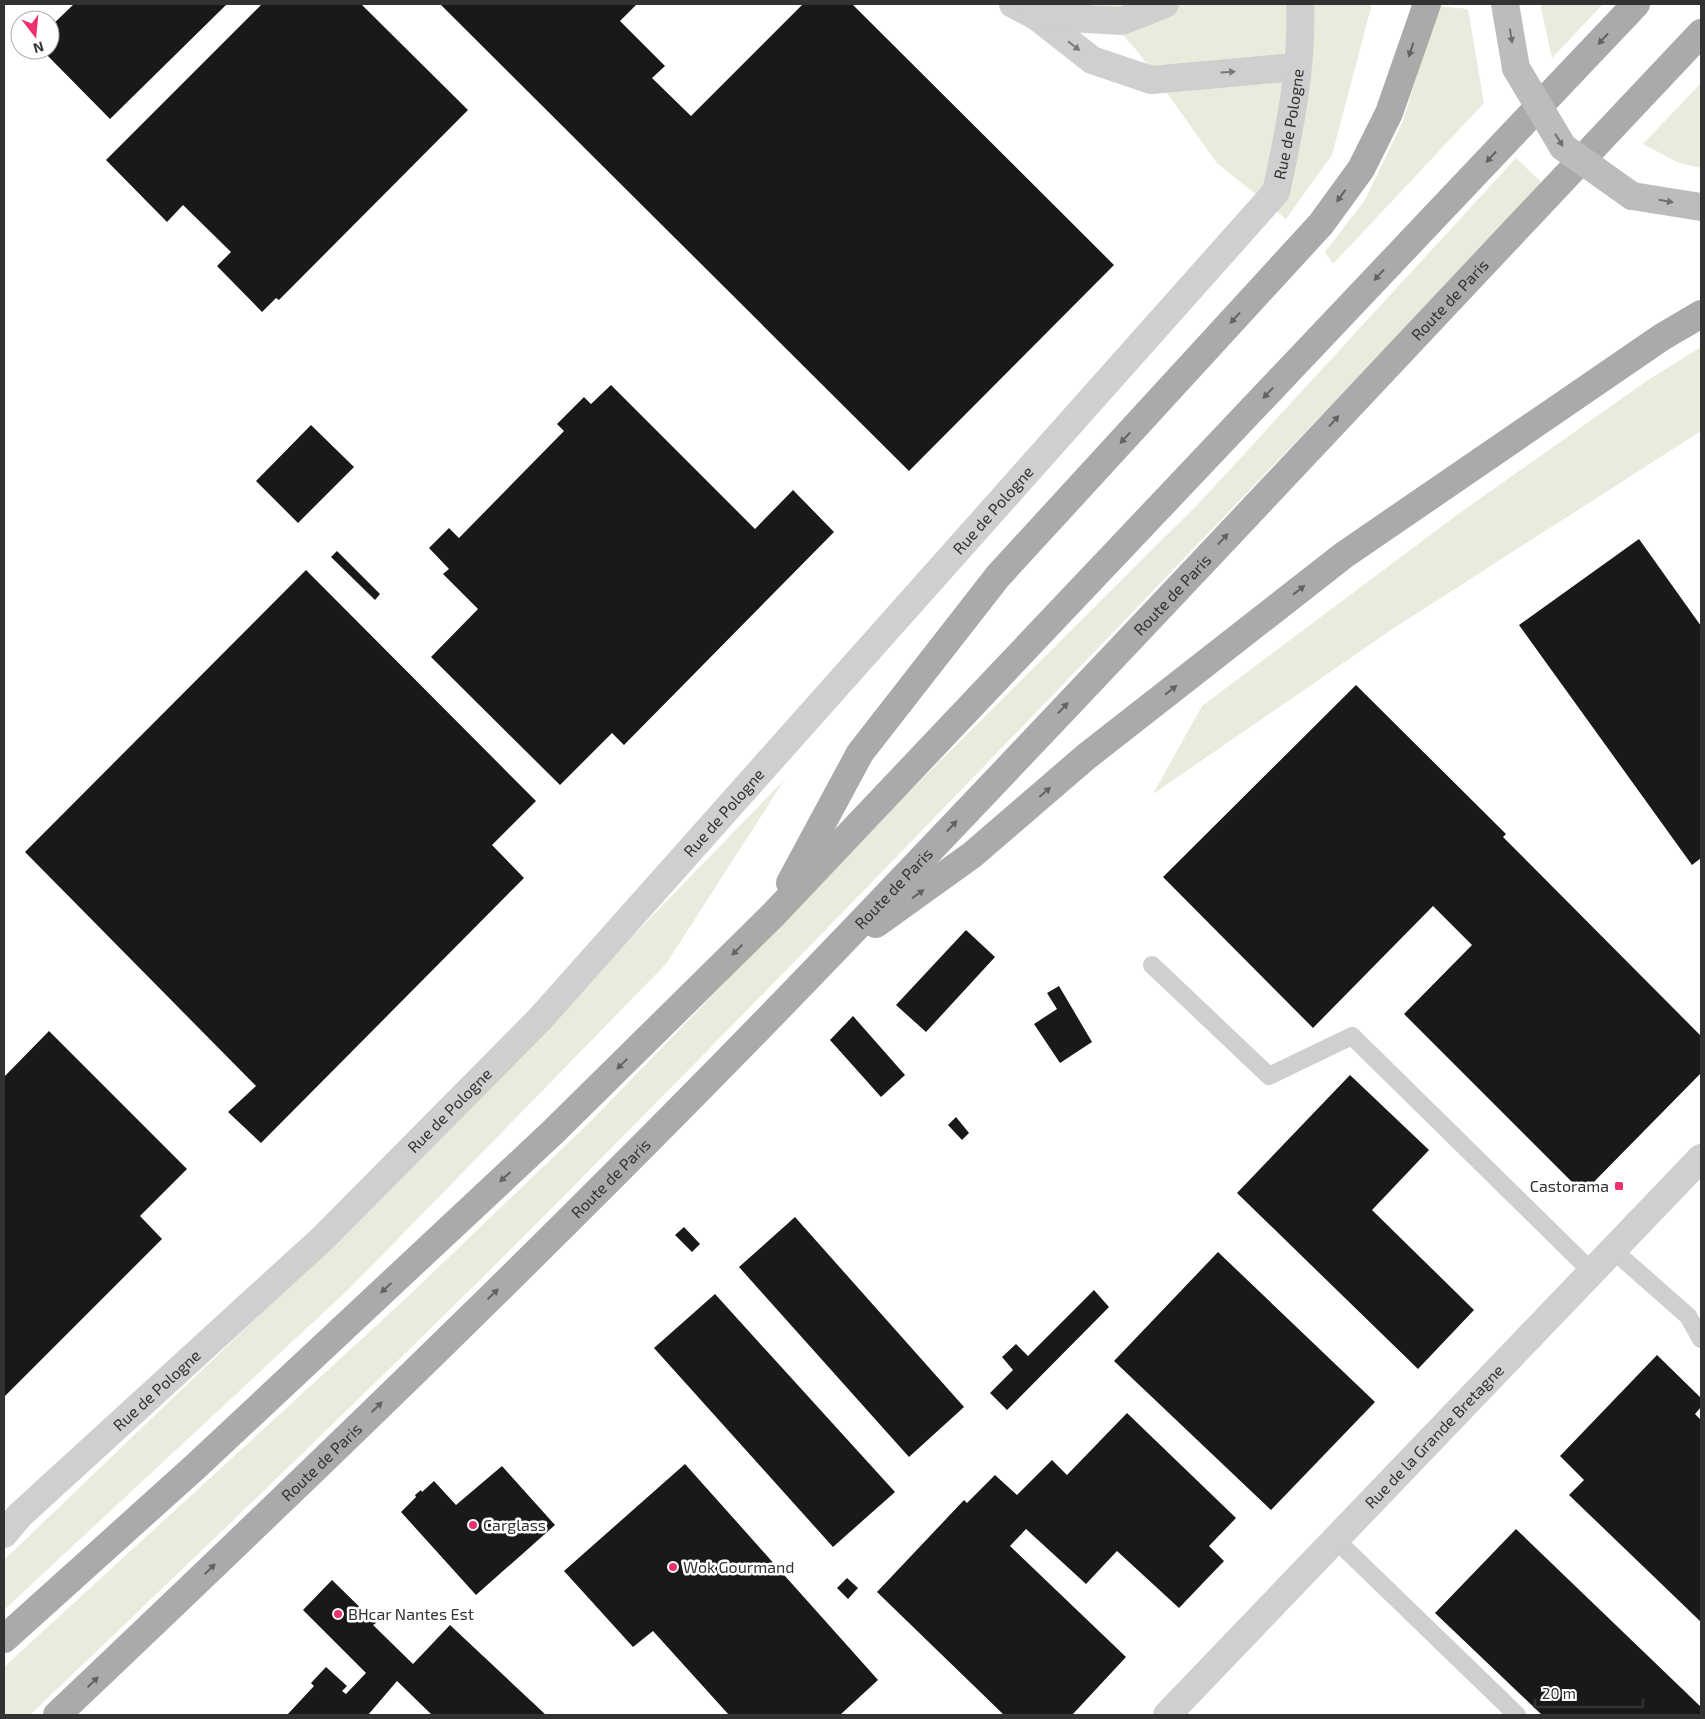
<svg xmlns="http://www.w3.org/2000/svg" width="1705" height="1719" font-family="'Exo 2',sans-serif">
	<rect width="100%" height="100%" fill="#fff"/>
	<g fill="#e9ecdd">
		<path d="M1095 4H1372L1332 155 1286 219 1216 162 1138 52Z"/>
		<path d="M1540 4H1603L1552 58Z"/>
		<path d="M1438 6 1468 9 1484 103 1333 264 1325 252 1365 200 1403 121Z"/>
		<path d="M1701 83V168L1679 163 1643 144Z"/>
		<path d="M1516 158 1543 184C1198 543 856 904 504 1256 348 1411 189 1563 30 1715H4V1667L402 1302 592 1120 903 798 1201 501Z"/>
		<path d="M1701 347V431L1391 630 1153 794 1202 706 1461 512 1648 380Z"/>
		<path d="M785 779 666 964 350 1288 4 1610V1560L349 1229Z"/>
	</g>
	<g fill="#191919">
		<path d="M74 4H227L110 119 42 50H50V27Z"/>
		<path d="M262 4H361L468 110 279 300 276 298 262 312 217 266 231 252 183 205 167 222 106 160Z"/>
		<path d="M440 4H637L620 21 665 66 652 78 691 116 803 4H852L1114 265 909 471Z"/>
		<path d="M611 385 755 529 793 490 834 532 624 745 612 733 560 785 431 657 478 609 443 574 449 569 429 548 449 528 459 538 564 431 557 424 584 397 591 404Z"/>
		<path d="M311 425 354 467 298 523 256 481Z"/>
		<path d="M1639 539 1701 626V858L1692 865 1519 625Z"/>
		<path d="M337 551 380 594 375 600 331 557Z"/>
		<path d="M306 570 536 801 492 845 524 878 261 1143 228 1112 256 1086 25 852Z"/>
		<path d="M1356 685 1506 834 1503 837 1701 1036V1073L1583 1193 1404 1014 1472 945 1433 906 1313 1028 1163 877Z"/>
		<path d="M966 930 995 957 926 1032 896 1005Z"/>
		<path d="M1059 986 1092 1042 1060 1063 1034 1024 1057 1009 1047 993Z"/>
		<path d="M853 1016 905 1075 881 1097 830 1040Z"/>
		<path d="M49 1031 187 1169 140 1216 162 1239 4 1397V1077Z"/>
		<path d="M1350 1075 1429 1150 1372 1210 1474 1310 1418 1369 1237 1193Z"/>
		<path d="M956 1117 969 1133 962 1140 948 1125Z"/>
		<path d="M795 1217 964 1407 909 1457 739 1267Z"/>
		<path d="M684 1227 700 1244 692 1252 675 1235Z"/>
		<path d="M1218 1252 1375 1402 1271 1510 1114 1361Z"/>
		<path d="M1094 1290 1109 1307 1007 1410 990 1393 1013 1370 1002 1357 1016 1344 1028 1356Z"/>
		<path d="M715 1294 895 1492 833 1547 654 1348Z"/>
		<path d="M1657 1355 1701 1398V1407L1695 1414 1701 1420V1622L1569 1495 1584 1480 1560 1456Z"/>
		<path d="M1127 1413 1236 1518 1209 1546 1224 1561 1179 1608 1117 1551 1086 1584 1026 1529 1010 1546 1126 1657 1072 1715H1004L877 1592 964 1500 967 1503 995 1475 1017 1495 1052 1460 1067 1475Z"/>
		<path d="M685 1464 878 1680 840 1715H729L653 1631 633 1647 564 1571Z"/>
		<path d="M502 1466 555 1525 476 1595 401 1512 416 1497 415 1495 421 1490 422 1492 434 1481 456 1505Z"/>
		<path d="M1516 1529 1701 1707V1715H1542L1435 1613Z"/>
		<path d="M847 1578 858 1588 848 1599 837 1588Z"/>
		<path d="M332 1580 376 1623 373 1625 413 1664 450 1625 546 1715H432L397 1681 368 1715H287L314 1686 311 1683 326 1667 347 1686 342 1691 346 1694 366 1673 303 1610Z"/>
	</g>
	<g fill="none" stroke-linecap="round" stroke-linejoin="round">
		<g stroke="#cfcfcf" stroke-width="18">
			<path d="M1152 965 1269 1076 1352 1036 1592 1272"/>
			<path d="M1613 1250 1688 1316 1701 1339"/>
			<path d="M1336 1540 1517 1715"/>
		</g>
		<g stroke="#cfcfcf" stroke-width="28">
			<path d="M1013 4 1036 16 1092 60 1151 80 1296 67"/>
			<path d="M1036 16 1122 21 1165 4"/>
			<path id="s1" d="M4 1534 20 1515 322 1239 540 1019 1276 192C1289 133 1303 65 1300 4"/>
			<path id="s2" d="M1167 1715 1701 1158"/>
		</g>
		<g stroke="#bcbcbc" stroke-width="28">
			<path d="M1505 4 1516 68"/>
			<path d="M1632 196 1701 207"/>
		</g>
		<g stroke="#aaa" stroke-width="28">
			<path d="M790 883 860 753 998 576 1321 224 1361 169 1389 113 1427 4"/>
			<path d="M876 924 972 855 1087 756 1344 555 1662 337 1701 314"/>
			<path d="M4 1639 195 1467 553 1132 772 916 1636 4"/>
			<path id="s3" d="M57 1715C317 1468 576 1219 824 961 1119 654 1409 342 1701 33"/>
		</g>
		<path stroke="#bcbcbc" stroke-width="28" d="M1516 68 1563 147 1632 196"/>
	</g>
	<defs><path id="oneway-solid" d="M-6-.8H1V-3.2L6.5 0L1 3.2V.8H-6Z" transform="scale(1.25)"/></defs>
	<g fill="#707070">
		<use href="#oneway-solid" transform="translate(1511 36) rotate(81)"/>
		<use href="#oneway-solid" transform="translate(1559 140) rotate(58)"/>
		<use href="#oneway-solid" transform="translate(1666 201) rotate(10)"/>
	</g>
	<g fill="#626262">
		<use href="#oneway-solid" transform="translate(1603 39) rotate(133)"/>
		<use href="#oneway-solid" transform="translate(1411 50) rotate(109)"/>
		<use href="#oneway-solid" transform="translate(1491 157) rotate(133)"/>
		<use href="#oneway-solid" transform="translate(1341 196) rotate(126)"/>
		<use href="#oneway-solid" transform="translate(1379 275) rotate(133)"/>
		<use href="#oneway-solid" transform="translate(1235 318) rotate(132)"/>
		<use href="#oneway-solid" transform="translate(1268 393) rotate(133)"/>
		<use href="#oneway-solid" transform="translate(1334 421) rotate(-47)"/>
		<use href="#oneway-solid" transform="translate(1125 438) rotate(133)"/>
		<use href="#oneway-solid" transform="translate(1223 539) rotate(-47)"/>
		<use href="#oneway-solid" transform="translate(1299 590) rotate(-38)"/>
		<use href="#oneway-solid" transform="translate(1171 690) rotate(-38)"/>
		<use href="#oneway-solid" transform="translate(1063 708) rotate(-47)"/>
		<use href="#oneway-solid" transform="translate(1045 792) rotate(-41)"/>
		<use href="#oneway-solid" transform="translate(952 826) rotate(-47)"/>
		<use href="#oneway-solid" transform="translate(918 894) rotate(-36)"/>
		<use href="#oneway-solid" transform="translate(737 950) rotate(135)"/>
		<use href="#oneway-solid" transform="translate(622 1064) rotate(135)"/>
		<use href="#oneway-solid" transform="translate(505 1177) rotate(137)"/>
		<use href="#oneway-solid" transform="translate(386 1288) rotate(137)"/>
		<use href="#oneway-solid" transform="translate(493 1294) rotate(-44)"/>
		<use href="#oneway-solid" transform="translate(377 1407) rotate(-44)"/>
		<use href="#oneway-solid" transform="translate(210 1569) rotate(-44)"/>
		<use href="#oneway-solid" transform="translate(93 1682) rotate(-44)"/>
	</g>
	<g fill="#797979">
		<use href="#oneway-solid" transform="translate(1074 46) rotate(38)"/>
		<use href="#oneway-solid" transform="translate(1228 72) rotate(-4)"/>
	</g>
	<g fill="#ed3070" stroke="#fff" stroke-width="2">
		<rect x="1614" y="1181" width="10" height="10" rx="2.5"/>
		<circle cx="473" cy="1525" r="5"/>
		<circle cx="673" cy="1567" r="5"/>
		<circle cx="338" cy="1614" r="5"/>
	</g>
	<g text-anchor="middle" stroke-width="5" stroke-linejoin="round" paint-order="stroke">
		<g font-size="16" fill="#323232" stroke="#fff">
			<text dy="6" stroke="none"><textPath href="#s1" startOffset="1920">Rue de Pologne</textPath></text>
			<text dy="6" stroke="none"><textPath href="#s3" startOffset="1986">Route de Paris</textPath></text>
			<text dy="6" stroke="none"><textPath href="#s1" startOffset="1425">Rue de Pologne</textPath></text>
			<text dy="6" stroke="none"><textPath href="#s3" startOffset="1581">Route de Paris</textPath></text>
			<text dy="6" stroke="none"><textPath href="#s1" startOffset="1020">Rue de Pologne</textPath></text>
			<text dy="6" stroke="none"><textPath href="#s3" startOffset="1176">Route de Paris</textPath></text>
			<text dy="6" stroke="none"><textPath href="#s1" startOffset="615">Rue de Pologne</textPath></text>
			<text dy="6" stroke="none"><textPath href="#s3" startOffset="771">Route de Paris</textPath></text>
			<text dy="6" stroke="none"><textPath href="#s1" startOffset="210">Rue de Pologne</textPath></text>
			<text dy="6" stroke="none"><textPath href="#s2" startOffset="386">Rue de la Grande Bretagne</textPath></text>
			<text dy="6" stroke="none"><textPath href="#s3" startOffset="366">Route de Paris</textPath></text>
		</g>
		<g font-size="16" fill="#323232" stroke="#fff" text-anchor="start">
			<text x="1609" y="1192" text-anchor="end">Castorama</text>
			<text x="483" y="1531">Carglass</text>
			<text x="683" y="1573">Wok Gourmand</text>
			<text x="348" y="1620">BHcar Nantes Est</text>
		</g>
	</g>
	<rect width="1705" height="1719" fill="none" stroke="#323232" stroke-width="10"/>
	<g transform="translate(35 35) rotate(164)"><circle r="24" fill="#ffffff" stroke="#adadad"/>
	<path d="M0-4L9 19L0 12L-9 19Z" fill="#ed3070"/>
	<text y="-8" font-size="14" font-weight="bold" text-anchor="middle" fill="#323232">N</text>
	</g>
	<path d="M1535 1699v8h108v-8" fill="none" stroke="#323232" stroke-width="2.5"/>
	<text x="1542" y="1699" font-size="15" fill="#323232" stroke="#ffffff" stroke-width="4" paint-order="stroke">20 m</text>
</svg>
